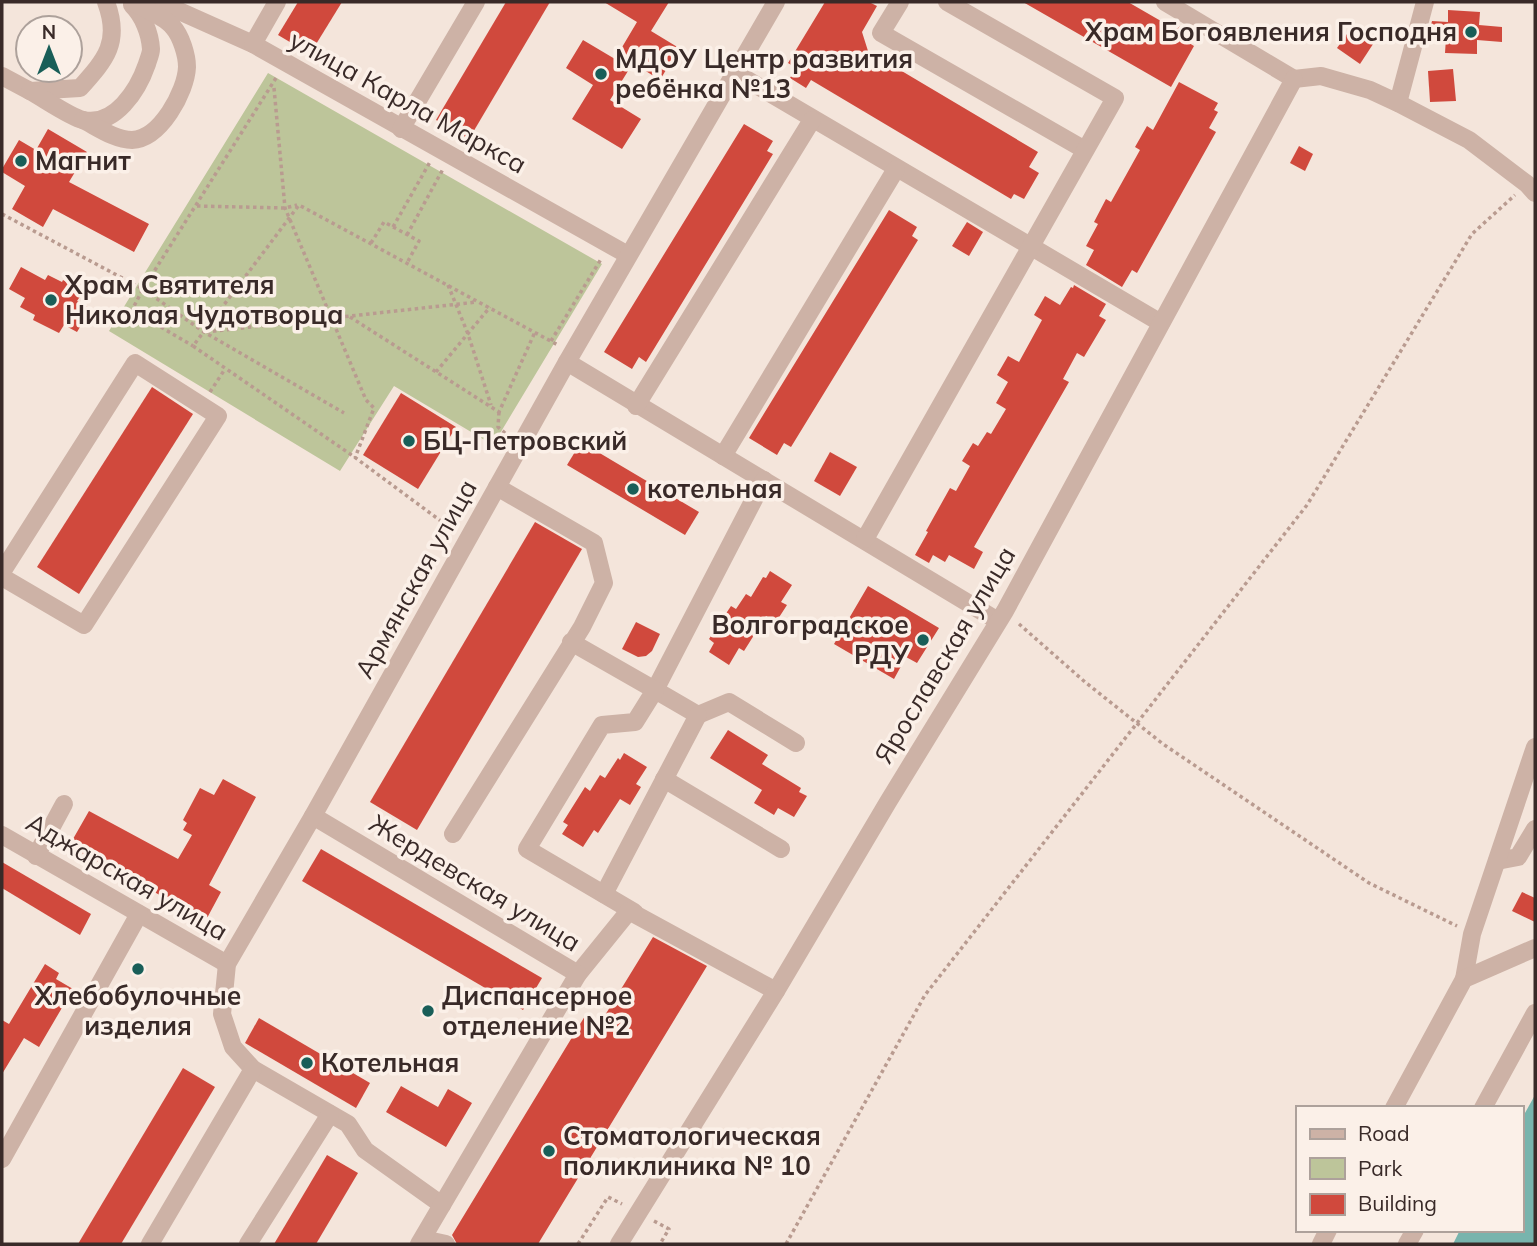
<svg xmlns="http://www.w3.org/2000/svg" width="1537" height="1246" font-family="Mulish,sans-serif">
	<rect width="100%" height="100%" fill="#f4e5db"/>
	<path fill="#bdc59a" d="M268 73 602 264 493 445 394 386 340 471 109 331Z"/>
	<path fill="#78b4ad" d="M1535 1095V1244H1453L1460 1230H1521V1120Z"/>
	<g fill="#d0493d">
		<path d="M298 2H342L310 54 278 35Z"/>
		<path d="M506 2H550L469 139 436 120Z"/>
		<path d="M604 2H669L651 31 679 48 660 80 633 63 610 100 641 119 622 149 572 119 593 85 566 68 583 40 615 59 637 22Z"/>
		<path d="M825 2H869L877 6 862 32 868 51 1038 152 1029 167 1039 173 1024 199 1014 194 1011 199 811 80 806 88 790 78 796 68 788 63Z"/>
		<path d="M1023 2H1128L1173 28 1175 24 1194 35 1189 43 1194 46 1171 87Z"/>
		<path d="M1448 10 1480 12 1479 25 1502 27V42L1477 40V54L1445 53 1446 38 1428 37 1432 21 1448 22Z"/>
		<path d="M1354 24 1377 38 1360 64 1337 48Z"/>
		<path d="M1453 69 1456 101 1430 102 1428 71Z"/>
		<path d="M1179 82 1218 103 1214 110 1218 112 1209 128 1216 132 1137 273 1132 270 1122 287 1086 265 1094 250 1086 246 1098 224 1094 222 1106 199 1111 202 1140 150 1135 147 1147 126 1153 130Z"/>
		<path d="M744 124 773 141 767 151 773 154 646 362 639 357 632 369 604 352Z"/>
		<path d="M48 129 87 152 69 182 149 224 134 252 53 209 43 227 12 209 25 186 2 172V169L19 140 36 150Z"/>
		<path d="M1299 146 1313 154 1305 171 1290 163Z"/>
		<path d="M889 210 917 227 912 236 918 240 791 447 784 443 777 455 749 438Z"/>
		<path d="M967 222 983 232 969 256 952 246Z"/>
		<path d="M21 267 45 280 48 275 62 282 63 280 83 292 77 301 91 309 77 332 64 325 59 333 33 320 35 315 20 307 25 298 9 289Z"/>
		<path d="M1074 285 1106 304 1099 316 1106 320 1084 357 1077 353 1063 379 1069 382 974 547 983 552 974 569 949 555 945 562 933 555 929 563 915 555 928 532 926 531 950 488 956 491 970 466 962 461 973 443 978 446 987 432 991 434 1006 409 996 403 1008 382 997 375 1008 356 1019 362 1042 320 1034 315 1045 296 1060 305 1071 287 1073 288Z"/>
		<path d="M152 387 193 414 79 594 37 567Z"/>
		<path d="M401 393 456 427 418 489 363 455Z"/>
		<path d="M581 442 699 512 685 535 567 465Z"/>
		<path d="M830 452 857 467 840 496 814 481Z"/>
		<path d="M535 522 582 549 417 830 370 802Z"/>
		<path d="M770 571 792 585 781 602 787 605 776 622 766 616 744 651 739 648 729 665 709 652 714 643 709 639 731 606 736 609 746 594 751 597 763 577 766 578Z"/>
		<path d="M868 586 939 628 917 663 906 657 894 679 834 644Z"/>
		<path d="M636 622 660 634 652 651 646 656 638 657 622 649Z"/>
		<path d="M728 730 768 755 762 764 801 788 799 792 807 796 794 817 778 808 774 815 754 803 762 790 710 758Z"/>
		<path d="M624 753 647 767 636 784 641 787 630 805 620 799 598 833 594 830 583 847 562 834 568 825 563 822 585 787 590 791 600 775 605 778 618 758 620 760Z"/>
		<path d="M223 779 256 797 209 885 221 892 206 920 69 846 89 811 178 859 192 835 183 830 187 823 183 820 200 788 214 795Z"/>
		<path d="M321 849 542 978 523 1010 302 881Z"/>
		<path d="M2 862 91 914 80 935 2 888Z"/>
		<path d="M1522 892 1535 898V922L1512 911Z"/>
		<path d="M653 937 707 966 538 1244H457L452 1235 585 1016 599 1025Z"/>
		<path d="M45 964 59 973 56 979 73 989 39 1047 24 1038 2 1074V1020L9 1024Z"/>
		<path d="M259 1018 370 1083 356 1108 245 1043Z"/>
		<path d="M183 1068 215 1087 121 1244H78Z"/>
		<path d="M401 1086 438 1107 448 1089 472 1103 446 1147 386 1112Z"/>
		<path d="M327 1155 358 1173 316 1244H274Z"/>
	</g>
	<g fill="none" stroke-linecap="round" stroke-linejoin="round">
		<g stroke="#b99b90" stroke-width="3.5" stroke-dasharray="3.5 3.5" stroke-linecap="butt">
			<path d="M276 78 143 289 204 332 344 413"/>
			<path d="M274 88 285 208 366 400 374 408 355 458"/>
			<path d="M197 206 285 208 297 205"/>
			<path d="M2 214 143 289 132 310 193 346"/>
			<path d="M393 227 430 162"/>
			<path d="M407 235 443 169"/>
			<path d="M371 243 384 222 419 241 407 263"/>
			<path d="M448 285 468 334 491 405"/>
			<path d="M350 317 499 412 535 332"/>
			<path d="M206 332 477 302"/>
			<path d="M551 341 601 259"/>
			<path d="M436 372 490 307"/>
			<path d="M210 392 225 369"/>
			<path d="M499 412 498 427 506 434"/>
			<path d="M453 530 353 456 193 346 299 205 558 345"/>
			<path d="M1019 624 1085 682 1163 744 1369 883 1457 926"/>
			<path d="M654 1221 669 1229 660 1244"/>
			<path d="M578 1244 608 1197 622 1204"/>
			<path d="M786 1244 925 995 1307 505 1472 234 1515 195"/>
		</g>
		<g stroke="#cdb2a6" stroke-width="18">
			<path d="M159 2 253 44 628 255"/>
			<path d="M900 2 881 33 1085 150"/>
			<path d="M1165 2 1294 79"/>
			<path d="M253 44 277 2"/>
			<path d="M734 72 1161 323"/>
			<path d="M2 76 30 91 80 88C106 59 121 42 106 2"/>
			<path d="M1294 79 1321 76 1370 90 1398 103 1469 140 1527 184 1535 193"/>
			<path d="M30 91C43 98 70 117 83 120 115 127 138 90 147 64 148 60 151 54 151 49 150 33 143 16 132 5"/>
			<path d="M1398 103 1425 2"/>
			<path d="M83 120C97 127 115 140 132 140 160 139 186 92 187 67 187 55 181 36 173 27 164 16 144 9 132 2"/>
			<path d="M401 129 476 2"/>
			<path d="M567 362 998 621"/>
			<path d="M636 406 812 120"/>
			<path d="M723 456 896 169"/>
			<path d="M764 480 655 690 698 715 729 702 796 743"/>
			<path d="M865 539 1115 98 947 2"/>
			<path d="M2 572 135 363 218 416 84 625 2 577"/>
			<path d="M571 642 655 690 635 722 602 725 527 849 634 912"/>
			<path d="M664 779 781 849"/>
			<path d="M313 816 578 974 629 911 776 991"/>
			<path d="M453 834 582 627 604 583 594 543 497 487"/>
			<path d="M2 835 227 964"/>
			<path d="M36 856 64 804"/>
			<path d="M1497 861 1518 857 1535 829"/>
			<path d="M604 894 698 715"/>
			<path d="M1464 979 1472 934 1535 747"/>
			<path d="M1394 1108 1464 979 1535 948"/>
			<path d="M1483 1108 1535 1013"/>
			<path d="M2 1159 139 914"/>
			<path d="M442 1205 365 1150 348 1124 253 1069 233 1047 222 1014 227 964 313 816 567 362 776 2"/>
			<path d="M423 1239 446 1244"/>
			<path d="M150 1244 253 1069"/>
			<path d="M248 1244 330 1114"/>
			<path d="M419 1244 578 974"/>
			<path d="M619 1244 776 991 888 802 1005 611 1294 79"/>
			<path d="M1321 1244 1328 1230"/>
			<path d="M1407 1244 1415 1230"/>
		</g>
	</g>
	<g fill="#195e58" stroke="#fbf0e8" stroke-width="2.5">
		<circle cx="1471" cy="32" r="7"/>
		<circle cx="601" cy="74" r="7"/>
		<circle cx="21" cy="161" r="7"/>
		<circle cx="51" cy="300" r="7"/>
		<circle cx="409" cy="441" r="7"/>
		<circle cx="633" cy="489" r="7"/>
		<circle cx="923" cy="640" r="7"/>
		<circle cx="138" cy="969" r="7"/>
		<circle cx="428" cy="1011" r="7"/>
		<circle cx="307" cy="1063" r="7"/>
		<circle cx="549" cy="1151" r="7"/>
	</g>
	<g text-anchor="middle" stroke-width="7" stroke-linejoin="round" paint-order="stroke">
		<g font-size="26" font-weight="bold" fill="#392a28" stroke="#fbf0e8" text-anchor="start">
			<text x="1457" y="41" text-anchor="end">Храм Богоявления Господня</text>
			<text x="615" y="68">МДОУ Центр развития<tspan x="615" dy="30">ребёнка №13</tspan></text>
			<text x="35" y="170">Магнит</text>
			<text x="65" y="294">Храм Святителя<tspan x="65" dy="30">Николая Чудотворца</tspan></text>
			<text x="423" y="450">БЦ-Петровский</text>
			<text x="647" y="498">котельная</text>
			<text x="909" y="634" text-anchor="end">Волгоградское<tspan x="909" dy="30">РДУ</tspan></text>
			<text x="138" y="1005" text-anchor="middle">Хлебобулочные<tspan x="138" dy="30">изделия</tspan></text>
			<text x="442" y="1005">Диспансерное<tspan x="442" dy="30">отделение №2</tspan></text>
			<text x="321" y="1072">Котельная</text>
			<text x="563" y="1145">Стоматологическая<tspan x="563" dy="30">поликлиника № 10</tspan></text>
		</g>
		<g font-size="26" fill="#392a28" stroke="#fbf0e8">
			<text transform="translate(408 102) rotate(29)" y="9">улица Карла Маркса</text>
			<text transform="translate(416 579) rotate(-61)" y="9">Армянская улица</text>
			<text transform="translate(945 655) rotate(-59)" y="9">Ярославская улица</text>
			<text transform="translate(127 877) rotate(30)" y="9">Аджарская улица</text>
			<text transform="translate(475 883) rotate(31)" y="9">Жердевская улица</text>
		</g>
	</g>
	<rect width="1537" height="1246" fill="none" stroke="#392a28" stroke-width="7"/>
	<rect x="1296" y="1106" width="228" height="126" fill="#fbf0e8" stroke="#ada19b" stroke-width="2"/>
	<rect x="1310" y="1129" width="35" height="10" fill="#cdb2a6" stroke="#ada19b" stroke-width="2"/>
	<text x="1358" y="1141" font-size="21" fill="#392a28">Road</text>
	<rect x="1310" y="1158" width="35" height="21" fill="#bdc59a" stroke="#ada19b" stroke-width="2"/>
	<text x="1358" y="1176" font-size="21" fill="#392a28">Park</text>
	<rect x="1310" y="1194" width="35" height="21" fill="#d0493d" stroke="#ada19b" stroke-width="2"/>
	<text x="1358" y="1211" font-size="21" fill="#392a28">Building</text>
	<g transform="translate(49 49)"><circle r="33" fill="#fbf0e8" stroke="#ada19b" stroke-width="2"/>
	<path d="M0-5L12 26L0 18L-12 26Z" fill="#195e58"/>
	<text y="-10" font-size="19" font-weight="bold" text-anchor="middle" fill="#392a28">N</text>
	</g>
</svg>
